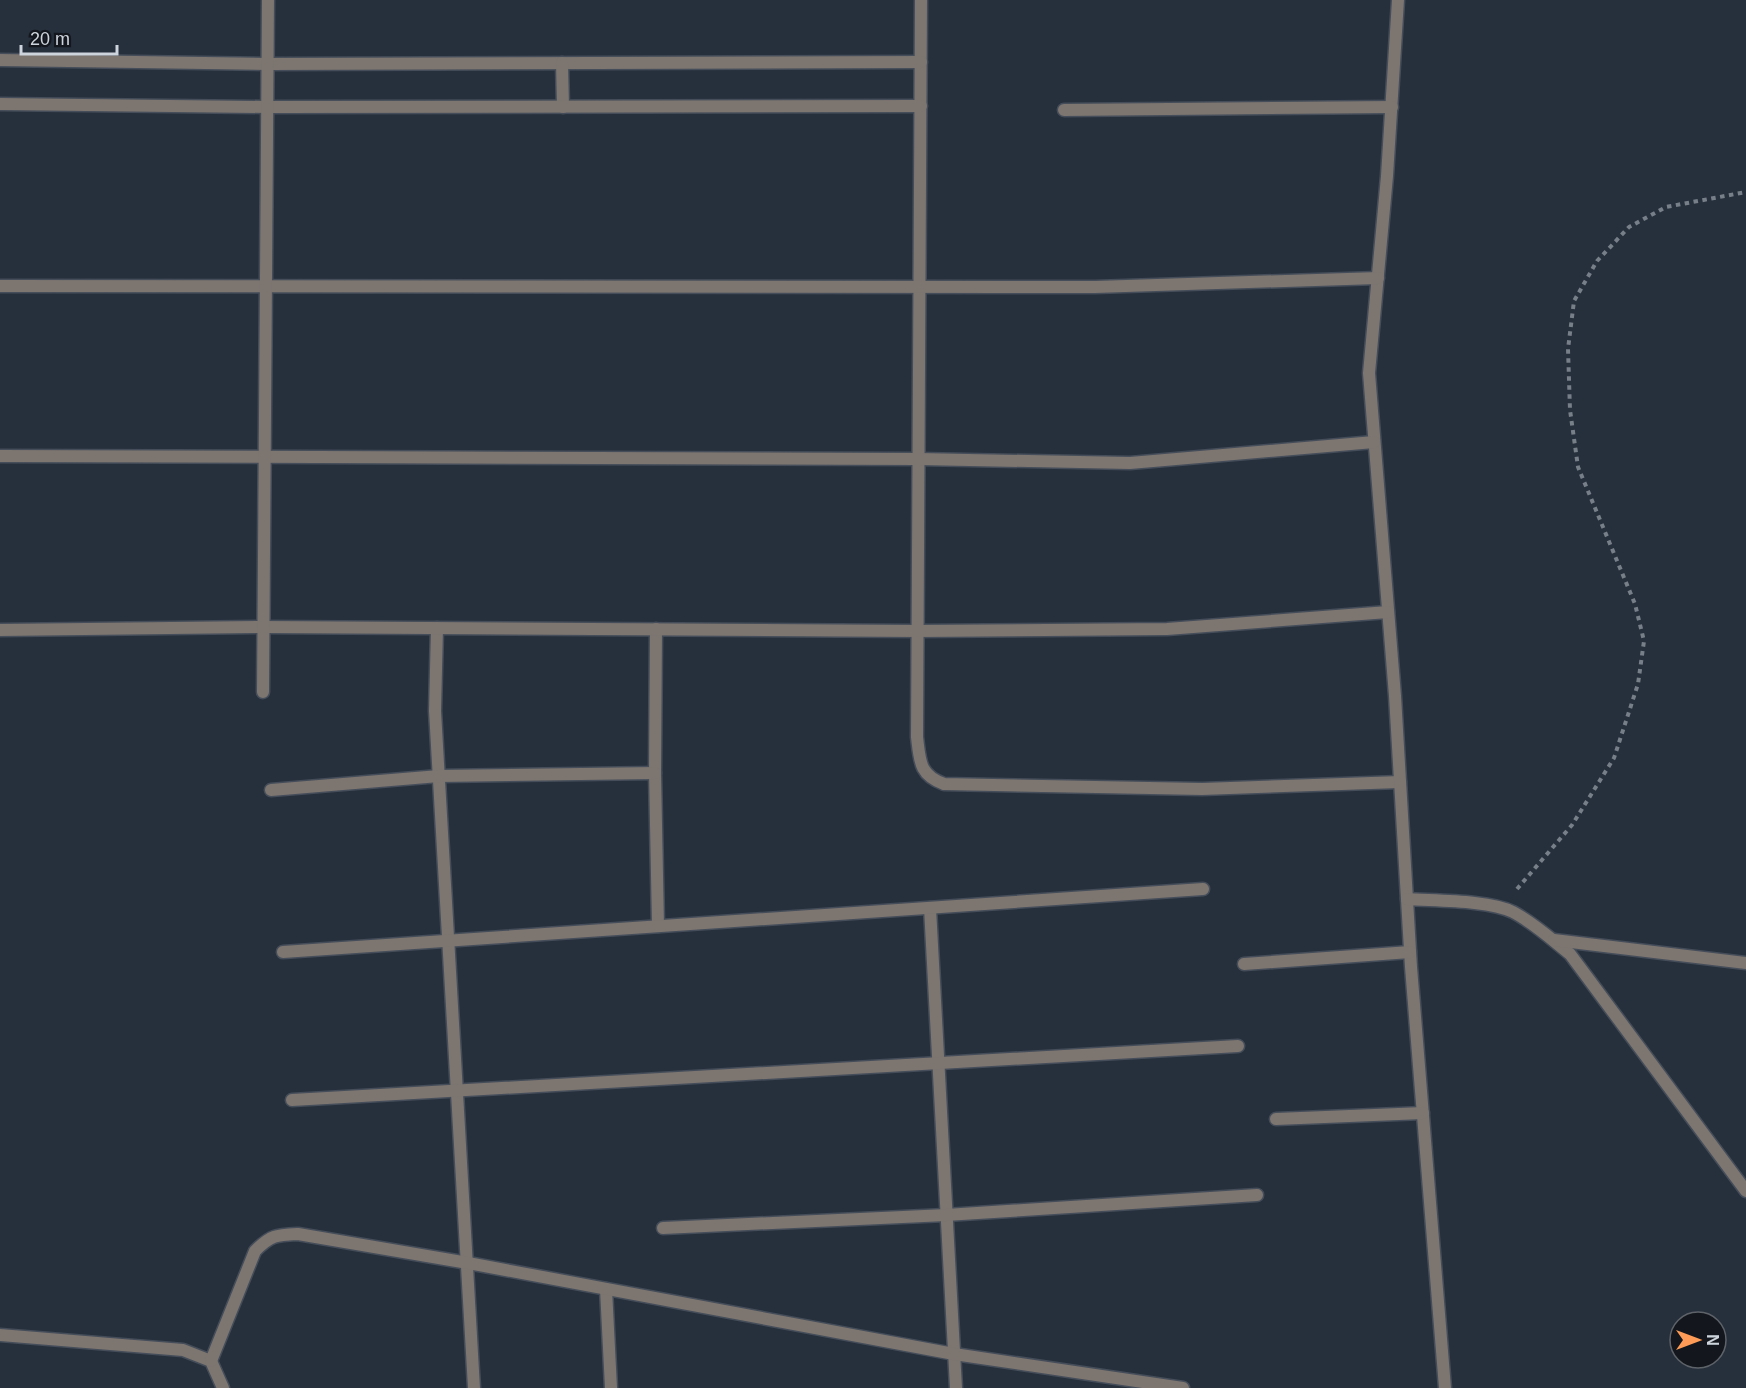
<svg xmlns="http://www.w3.org/2000/svg" width="1746" height="1388" font-family="Arial,sans-serif">
	<rect width="100%" height="100%" fill="#262f3c"/>
	<g fill="none" stroke-linecap="round" stroke-linejoin="round">
		<g stroke="#444d59" stroke-width="15">
			<g id="minor">
				<path d="M921 0 917 737C920 761 919 775 944 784L1202 789 1400 782"/>
				<path d="M1398 0 1387 176 1369 373 1395 696 1411 967 1445 1388"/>
				<path d="M0 60 268 64 921 62"/>
				<path d="M562 63 563 107"/>
				<path d="M0 104 267 107 921 106"/>
				<path d="M1064 110 1392 107"/>
				<path d="M0 286 1095 287 1378 278"/>
				<path d="M0 456 919 459 1130 463 1374 442"/>
				<path d="M437 628 435 711 474 1388"/>
				<path d="M656 629 655 773 658 926"/>
				<path d="M0 630 263 627 918 631 1167 629 1388 612"/>
				<path d="M263 692 268 0"/>
				<path d="M271 790 439 776 655 773"/>
				<path d="M1407 899C1435 901 1489 900 1513 912 1534 923 1551 939 1570 954L1746 1191"/>
				<path d="M930 908 956 1388"/>
				<path d="M1554 940 1746 963"/>
				<path d="M283 952 1203 889"/>
				<path d="M1244 964 1410 952"/>
				<path d="M292 1100 1238 1046"/>
				<path d="M1276 1119 1423 1113"/>
				<path d="M663 1228 946 1215 1257 1195"/>
				<path d="M606 1289 611 1388"/>
				<path d="M0 1335 183 1350 211 1361 223 1388"/>
				<path d="M211 1361 255 1251C271 1235 276 1235 298 1234L468 1263 954 1354 1183 1388"/>
			</g>
		</g>
		<path stroke="#777f89" stroke-width="4" stroke-dasharray="4.5 4.5" stroke-linecap="butt" d="M1517 889 1572 825 1614 758 1638 684 1644 641 1635 604 1578 467 1570 410 1568 349 1574 301 1597 261 1629 227 1666 207 1746 192"/>
		<use href="#minor" stroke="#7c7570" stroke-width="12"/>
	</g>
	<g transform="translate(1698 1340) rotate(90)"><circle r="28" fill="#13171d" stroke="#5e6369" stroke-width="1.5"/>
	<path d="M0-4.5L10 22L0 15L-10 22Z" fill="#fe9c57"/>
	<text y="-9" font-size="16" font-weight="bold" text-anchor="middle" fill="#ced4dc">N</text>
	</g>
	<path d="M21 45v9h96v-9" fill="none" stroke="#ced4dc" stroke-width="3"/>
	<text x="30" y="45" font-size="18" fill="#ced4dc" stroke="#13171d" stroke-width="4.5" paint-order="stroke">20 m</text>
</svg>
